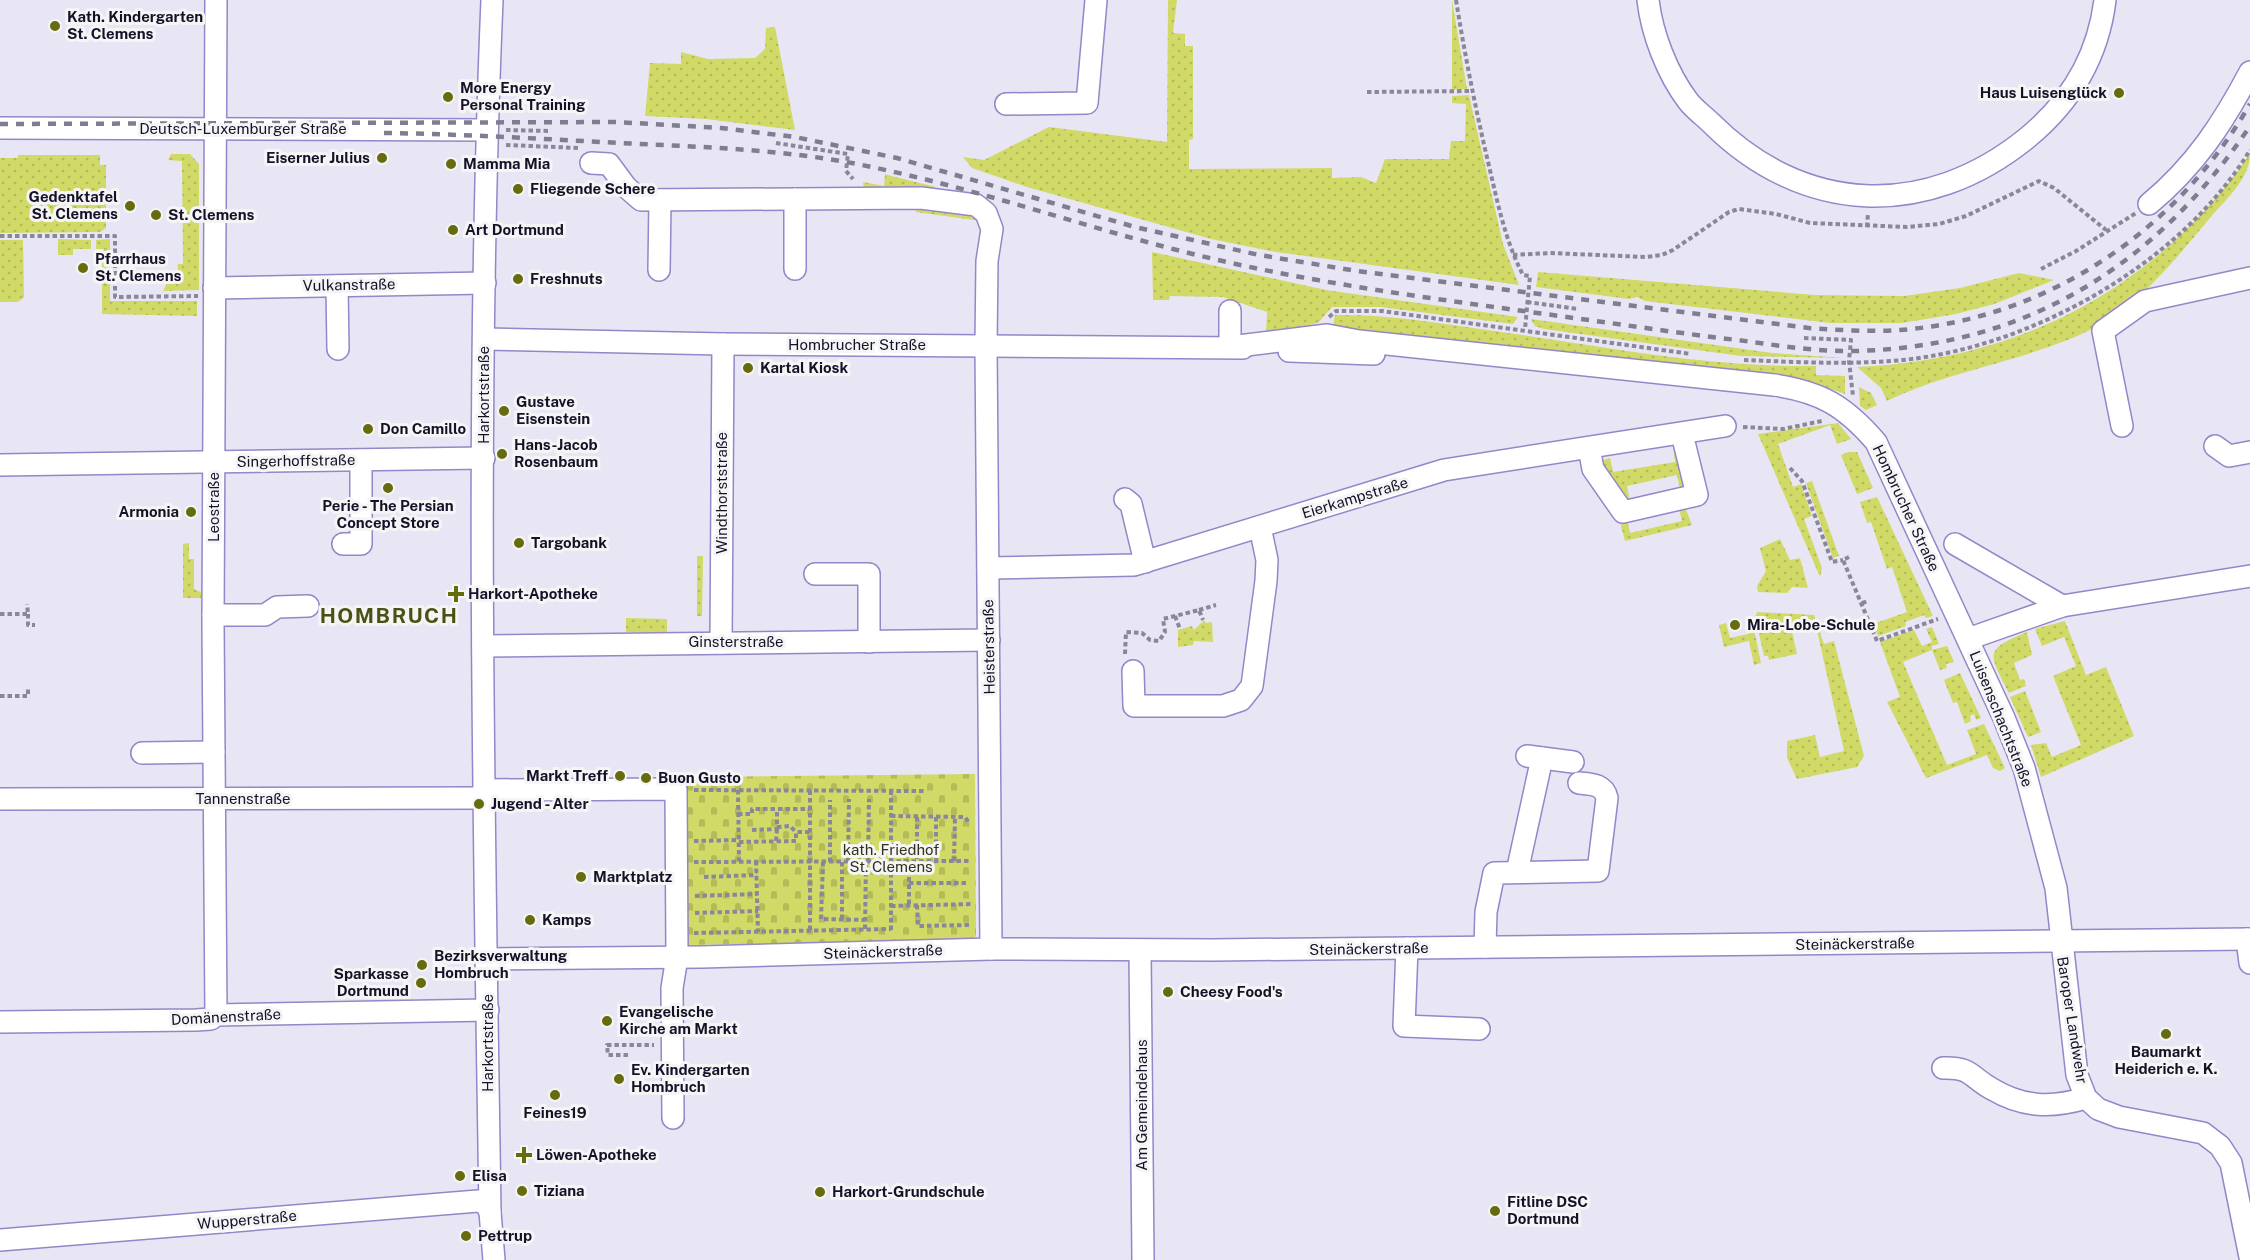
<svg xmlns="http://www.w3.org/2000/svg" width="2250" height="1260" font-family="'Public Sans',sans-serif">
	<defs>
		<pattern id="grass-dots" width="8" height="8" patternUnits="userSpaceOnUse" patternTransform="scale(1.5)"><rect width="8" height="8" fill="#d1da66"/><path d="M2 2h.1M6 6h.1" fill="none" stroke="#b3ba58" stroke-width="1.8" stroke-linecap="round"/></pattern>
		<pattern id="cemetery-stones" width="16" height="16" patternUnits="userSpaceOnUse" patternTransform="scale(1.5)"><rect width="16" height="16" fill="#d1da66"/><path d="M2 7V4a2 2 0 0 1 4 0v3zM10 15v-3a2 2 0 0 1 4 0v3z" fill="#b3ba58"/></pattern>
	</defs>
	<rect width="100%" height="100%" fill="#e8e6f5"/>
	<g fill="url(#grass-dots)">
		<path d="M1168 0H1177L1173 33 1185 34V46H1193V139L1189 140V169L1332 168V178L1361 177 1376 183 1385 159H1449L1451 141H1465L1466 104 1452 103V96L1469 95 1503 244 1519 285 1276 252 1211 239 1027 187 972 168 963 157 984 160 1049 127 1167 142Z"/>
		<path d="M1452 0 1467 89 1452 90Z"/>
		<path d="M775 27 795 130 706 119 645 116 650 63 681 64V52L708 59 755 58 765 49 766 28Z"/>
		<path d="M171 154H190L199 164V290L163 291 168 281H177L178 264H183L182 161 168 160Z"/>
		<path d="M2250 154C2250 179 2225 200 2210 218 2177 257 2141 304 2094 328 2029 361 1953 369 1887 401L1881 388 1857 367C2020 360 2156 289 2250 154Z"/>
		<path d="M18 155H100V165H106V228L100 232 0 233V158H18Z"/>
		<path d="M885 174 891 176 936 187 911 192 864 189 863 182 884 186Z"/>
		<path d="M915 208 968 210 981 221 916 212Z"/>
		<path d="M58 239 91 240V249H73V255H58Z"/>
		<path d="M110 239V301H197V316L102 314V251L105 249H96V240Z"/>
		<path d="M0 240H23L24 297 18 302H0Z"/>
		<path d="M1152 252 1326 290 1518 317 1513 324 1380 307H1332L1318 323 1277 332H1266L1267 312 1223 297 1170 296 1169 300H1153Z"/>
		<path d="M1538 272 1815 295 1904 296 1960 288 2019 273 2054 280 1994 304 1956 314 1902 323H1830L1645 301 1637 297 1629 299 1536 287Z"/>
		<path d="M1335 315C1384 314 1432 322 1480 329 1592 344 1703 368 1816 366V375L1845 376V394L1808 381 1769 374 1500 344 1400 340 1332 330Z"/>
		<path d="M1531 319 1772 353 1844 358 1741 356 1544 329 1535 326Z"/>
		<path d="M1859 387 1871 393 1877 405 1866 410 1860 406Z"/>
		<path d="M1838 423 1851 439 1837 444 1830 425 1778 444 1793 487 1801 484 1812 516 1804 519 1822 568 1820 577 1758 434Z"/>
		<path d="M1673 447H1678L1686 486 1680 490 1677 475 1627 486 1630 501 1598 462 1610 458 1613 472 1675 462Z"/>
		<path d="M1849 452H1857L1873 488 1857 494 1841 455Z"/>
		<path d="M1812 481 1839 556 1833 558 1806 483Z"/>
		<path d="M1877 497 1933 616 1926 618 1924 615 1905 622 1906 626 1878 636 1873 624 1907 612 1892 567 1887 569 1871 522 1867 523 1860 502Z"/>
		<path d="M1685 507 1692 525 1625 541 1621 526 1622 521 1627 519 1630 533 1682 521 1679 508Z"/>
		<path d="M1780 539 1790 560 1800 558 1808 588 1792 587 1787 593 1758 592 1757 586 1766 571 1760 548Z"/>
		<path d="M189 543V559H194V589L201 592V598H183V544Z"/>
		<path d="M697 556H703L702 616H697Z"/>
		<path d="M1757 612 1814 615 1824 644 1834 641 1864 756 1857 767 1797 779 1787 758V741L1815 735 1820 757 1844 751 1816 626 1792 631 1797 654 1769 660 1768 656H1764L1757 625H1753Z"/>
		<path d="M626 618 667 619V633L626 632Z"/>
		<path d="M1204 620 1206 623 1212 622 1213 642 1194 641 1193 645 1178 647V630L1192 626 1194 630Z"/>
		<path d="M2065 621 2086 675 2106 667 2134 736 2041 777 2031 745 2046 743 2052 757 2081 745 2053 676 2076 666 2064 637 2042 646 2035 629Z"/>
		<path d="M1726 623 1730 638 1752 633 1754 629 1761 663 1754 665 1749 641 1724 647 1719 625Z"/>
		<path d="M1932 627 1939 644 1932 646V650L1947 646 1954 662 1946 664 1947 668 1940 670 1932 650 1903 662 1947 765 1976 754 1967 730 1984 724 2005 768 2000 771 1993 768 1987 755 1926 778 1887 702 1900 697 1880 642 1914 630 1922 646 1932 642 1926 629Z"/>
		<path d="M2027 632 2032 655 2014 663 2020 680 2024 679 2026 686 2009 693C1989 653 1983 650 2027 632Z"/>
		<path d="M1960 673 1981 718 1976 720 1974 714 1970 716 1971 721 1965 724 1957 702 1953 703 1944 680Z"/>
		<path d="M2025 691 2041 732 2028 737 2010 697Z"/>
	</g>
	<path fill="url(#cemetery-stones)" d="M975 774 976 936 973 940 686 945V777Z"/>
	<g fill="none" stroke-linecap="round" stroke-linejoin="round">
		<g stroke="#9486c8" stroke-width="24">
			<g id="minor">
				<path d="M216 0 213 622 216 1015"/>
				<path d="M492 0C475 403 484 808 490 1212L494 1260"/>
				<path d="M1648 0C1652 34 1667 73 1688 101 1694 109 1704 116 1711 123 1803 215 1926 220 2027 138 2071 102 2098 57 2105 0"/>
				<path d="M1006 104 1087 103 1096 0"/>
				<path d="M0 128 487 130"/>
				<path d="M591 163 609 164 626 187 641 200 921 198 976 205 986 213 992 229 987 261 986 346 991 949"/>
				<path d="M2149 204C2195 166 2223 123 2250 72"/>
				<path d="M795 269V199"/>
				<path d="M659 270 660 200"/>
				<path d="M337 286 338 349"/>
				<path d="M214 288 485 283"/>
				<path d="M1230 311V347"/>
				<path d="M484 339 723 344 1243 348"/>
				<path d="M1230 347 1327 335 1359 341 1774 385C1821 392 1845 406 1876 442L2004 718 2024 768 2056 888 2077 1075 2086 1098 2098 1109 2119 1117 2203 1133 2220 1146 2231 1163 2250 1257"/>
				<path d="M1289 351 1374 354"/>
				<path d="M2122 426 2103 331 2145 301 2250 278"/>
				<path d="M2215 446 2229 456 2250 452"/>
				<path d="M1589 448 1593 469 1623 512 1697 495 1682 434"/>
				<path d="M0 465 484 458"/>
				<path d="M1125 499 1131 504 1145 562"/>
				<path d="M343 544H361V460"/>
				<path d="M1955 544 2062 606"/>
				<path d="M988 568 1134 565 1444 470 1725 426"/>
				<path d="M815 574H869V642"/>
				<path d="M213 615H265L277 607 308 606"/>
				<path d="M1968 639 2062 606 2250 576"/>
				<path d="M721 643 723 344"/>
				<path d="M483 646 989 640"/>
				<path d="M1133 671 1134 706H1223L1241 700 1252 686 1266 581 1267 560 1260 527"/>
				<path d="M142 753 214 752"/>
				<path d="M1527 756 1573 762"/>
				<path d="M485 790 676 789 677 957 672 988 673 1118"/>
				<path d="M0 799 485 798"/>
				<path d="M1517 872 1542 758"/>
				<path d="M2247 939 2250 963"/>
				<path d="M1485 947 1486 912 1494 873 1598 871 1607 798C1604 784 1591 784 1579 783"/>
				<path d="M1407 948 1404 1026 1479 1029"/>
				<path d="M1140 951 1143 1260"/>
				<path d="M488 959 702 957 991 949 1213 950 2250 939"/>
				<path d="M0 1022 196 1020 211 1019 216 1015 488 1010"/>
				<path d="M1943 1068C1972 1067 1970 1077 1992 1089 2024 1108 2052 1108 2086 1098"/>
				<path d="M0 1240 478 1201 486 1204 490 1212"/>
			</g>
		</g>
		<g stroke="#8a879a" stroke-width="4" stroke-dasharray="4.5 3" stroke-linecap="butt">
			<path d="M1456 0C1465 56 1476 111 1489 166 1498 204 1505 240 1523 275L1530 276 1525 329"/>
			<path d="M1367 92 1471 91"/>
			<path d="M506 130 550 131"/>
			<path d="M776 143 848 154 846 171 853 179"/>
			<path d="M506 145 579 148"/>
			<path d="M1867 227 1868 213"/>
			<path d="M0 236H115V297L198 296"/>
			<path d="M1513 255 1550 253 1646 257 1662 255 1673 250 1729 212 1739 209 1776 214 1810 223 1907 227 1939 224 1966 216 2039 181 2054 188 2106 230"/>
			<path d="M2041 269 2076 251 2136 213"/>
			<path d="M1527 302 1578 309"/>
			<path d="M1329 317 1336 311H1382L1691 354"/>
			<path d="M1804 338 1851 340 1849 361 1853 396"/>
			<path d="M1744 360C1796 362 1850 365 1903 360 2032 347 2182 263 2250 150"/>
			<path d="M1743 427 1783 429 1822 421"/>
			<path d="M1790 468 1802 481 1832 562 1843 560"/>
			<path d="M1849 557 1843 560 1877 641 1938 619"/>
			<path d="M1862 603 1868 601"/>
			<path d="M1199 610 1216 605"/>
			<path d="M0 614H28L27 604"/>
			<path d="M28 614V625H35"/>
			<path d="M1175 616 1180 629"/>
			<path d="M1125 654 1126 632 1142 633 1150 640 1159 641 1165 632 1163 619 1199 610 1203 620"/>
			<path d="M0 696H28V688"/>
			<path d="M694 790 924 791"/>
			<path d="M738 790 739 861"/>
			<path d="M738 814H752V809H810"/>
			<path d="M891 816 965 817 970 824"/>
			<path d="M917 817V862"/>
			<path d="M936 817V861"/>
			<path d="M777 827 790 826 796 832"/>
			<path d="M752 830 777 829V810"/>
			<path d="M694 841 739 840"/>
			<path d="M776 841 777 829"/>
			<path d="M739 842 796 841V832H810"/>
			<path d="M756 861 758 932"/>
			<path d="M954 861 955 817"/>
			<path d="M694 862 971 861"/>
			<path d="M823 862 821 919 865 920"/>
			<path d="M830 862V800"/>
			<path d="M848 862 849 799"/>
			<path d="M868 862 869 799"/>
			<path d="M909 862V905"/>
			<path d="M704 877 757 875"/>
			<path d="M909 883H967"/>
			<path d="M695 896 757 894"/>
			<path d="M917 905 918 926 971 925"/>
			<path d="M891 906 971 904"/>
			<path d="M695 913 758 911"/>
			<path d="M842 919V862"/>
			<path d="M865 929 866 862"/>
			<path d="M810 930V790"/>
			<path d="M891 930V790"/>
			<path d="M694 933 891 929"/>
			<path d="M628 1055H608L607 1045H654"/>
		</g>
		<use href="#minor" stroke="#fff" stroke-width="21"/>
		<g stroke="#817d91" stroke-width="4.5" stroke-dasharray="8 8" stroke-linecap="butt">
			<path d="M0 124 616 122 721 128 795 137 897 158 1135 227 1259 255 1357 271 1809 328C1839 330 1870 332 1900 330 2047 319 2177 231 2250 104"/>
			<path d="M384 133C463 134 542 139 621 143 700 147 779 149 857 164 974 187 1085 228 1201 256 1326 286 1453 301 1581 319 1633 326 1685 334 1737 340 1776 345 1816 352 1855 351 2026 347 2156 266 2250 126"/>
		</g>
	</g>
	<g fill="#666b0d" stroke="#f5f5f5" stroke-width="2">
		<circle cx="55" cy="26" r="6"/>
		<circle cx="2119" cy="93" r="6"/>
		<circle cx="448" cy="97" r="6"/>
		<circle cx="382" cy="158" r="6"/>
		<circle cx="451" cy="164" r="6"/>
		<circle cx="518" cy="189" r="6"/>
		<circle cx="130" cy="206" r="6"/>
		<circle cx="156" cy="215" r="6"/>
		<circle cx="453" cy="230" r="6"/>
		<circle cx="83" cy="268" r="6"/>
		<circle cx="518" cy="279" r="6"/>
		<circle cx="748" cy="368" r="6"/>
		<circle cx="504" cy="411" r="6"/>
		<circle cx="368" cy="429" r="6"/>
		<circle cx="502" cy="454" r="6"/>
		<circle cx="388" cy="488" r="6"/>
		<circle cx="191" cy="512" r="6"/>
		<circle cx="519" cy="543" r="6"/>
		<path d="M453 585h6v6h6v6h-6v6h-6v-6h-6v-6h6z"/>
		<circle cx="1735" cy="625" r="6"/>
		<circle cx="620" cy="776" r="6"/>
		<circle cx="646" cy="778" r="6"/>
		<circle cx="479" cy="804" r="6"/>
		<circle cx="581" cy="877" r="6"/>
		<circle cx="530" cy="920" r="6"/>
		<circle cx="422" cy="965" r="6"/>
		<circle cx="421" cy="983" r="6"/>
		<circle cx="1168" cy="992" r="6"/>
		<circle cx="607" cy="1021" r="6"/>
		<circle cx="2166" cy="1034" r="6"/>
		<circle cx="619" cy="1079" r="6"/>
		<circle cx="555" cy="1095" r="6"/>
		<path d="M521 1146h6v6h6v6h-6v6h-6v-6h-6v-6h6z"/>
		<circle cx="460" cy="1176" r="6"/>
		<circle cx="522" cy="1191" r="6"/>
		<circle cx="820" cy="1192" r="6"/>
		<circle cx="1495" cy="1211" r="6"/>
		<circle cx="466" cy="1236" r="6"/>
	</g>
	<g text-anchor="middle" stroke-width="6" stroke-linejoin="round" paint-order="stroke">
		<g font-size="15" font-weight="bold" fill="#161029" stroke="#f5f5f5" text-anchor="start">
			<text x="67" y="22">Kath. Kindergarten<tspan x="67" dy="17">St. Clemens</tspan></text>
			<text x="460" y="93">More Energy<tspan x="460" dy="17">Personal Training</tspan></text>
			<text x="2107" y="98" text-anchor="end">Haus Luisenglück</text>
			<text x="370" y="163" text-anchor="end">Eiserner Julius</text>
			<text x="463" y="169">Mamma Mia</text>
			<text x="530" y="194">Fliegende Schere</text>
			<text x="118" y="202" text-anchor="end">Gedenktafel<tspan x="118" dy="17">St. Clemens</tspan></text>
			<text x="168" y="220">St. Clemens</text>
			<text x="465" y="235">Art Dortmund</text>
			<text x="95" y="264">Pfarrhaus<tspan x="95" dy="17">St. Clemens</tspan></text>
			<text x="530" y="284">Freshnuts</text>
			<text x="760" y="373">Kartal Kiosk</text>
			<text x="516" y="407">Gustave<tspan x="516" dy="17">Eisenstein</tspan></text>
			<text x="380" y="434">Don Camillo</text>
			<text x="514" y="450">Hans-Jacob<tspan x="514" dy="17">Rosenbaum</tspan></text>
			<text x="388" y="511" text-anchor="middle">Perie - The Persian<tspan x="388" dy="17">Concept Store</tspan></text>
			<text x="179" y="517" text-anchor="end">Armonia</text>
			<text x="531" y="548">Targobank</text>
			<text x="468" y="599">Harkort-Apotheke</text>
			<text x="1747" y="630">Mira-Lobe-Schule</text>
			<text x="608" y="781" text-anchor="end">Markt Treff</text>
			<text x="658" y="783">Buon Gusto</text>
			<text x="491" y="809">Jugend - Alter</text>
			<text x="593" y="882">Marktplatz</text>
			<text x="542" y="925">Kamps</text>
			<text x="434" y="961">Bezirksverwaltung<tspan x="434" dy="17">Hombruch</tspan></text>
			<text x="409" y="979" text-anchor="end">Sparkasse<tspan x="409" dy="17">Dortmund</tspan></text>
			<text x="1180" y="997">Cheesy Food's</text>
			<text x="619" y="1017">Evangelische<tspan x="619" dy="17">Kirche am Markt</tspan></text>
			<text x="2166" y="1057" text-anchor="middle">Baumarkt<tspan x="2166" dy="17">Heiderich e. K.</tspan></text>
			<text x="631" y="1075">Ev. Kindergarten<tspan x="631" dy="17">Hombruch</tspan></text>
			<text x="555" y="1118" text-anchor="middle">Feines19</text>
			<text x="536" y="1160">Löwen-Apotheke</text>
			<text x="472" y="1181">Elisa</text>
			<text x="534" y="1196">Tiziana</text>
			<text x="832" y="1197">Harkort-Grundschule</text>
			<text x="1507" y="1207">Fitline DSC<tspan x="1507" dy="17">Dortmund</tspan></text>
			<text x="478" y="1241">Pettrup</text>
		</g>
		<g font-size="15" fill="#161029" stroke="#f5f5f5">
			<text x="243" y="134">Deutsch-Luxemburger Straße</text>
			<text transform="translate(349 285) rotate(-1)" y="5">Vulkanstraße</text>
			<text x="857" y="350">Hombrucher Straße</text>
			<text transform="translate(484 395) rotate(-90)" y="5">Harkortstraße</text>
			<text transform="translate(296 461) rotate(-1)" y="5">Singerhoffstraße</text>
			<text transform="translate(722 493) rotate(-90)" y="5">Windthorststraße</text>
			<text transform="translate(1355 498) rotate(-17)" y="5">Eierkampstraße</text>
			<text transform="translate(214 507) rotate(-90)" y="5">Leostraße</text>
			<text transform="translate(1906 508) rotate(65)" y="5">Hombrucher Straße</text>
			<text x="736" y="647">Ginsterstraße</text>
			<text transform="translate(989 647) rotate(-91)" y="5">Heisterstraße</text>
			<text transform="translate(2001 719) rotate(68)" y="5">Luisenschachtstraße</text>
			<text x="243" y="804">Tannenstraße</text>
			<text transform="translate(1855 944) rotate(-1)" y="5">Steinäckerstraße</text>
			<text transform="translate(1369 949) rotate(-1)" y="5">Steinäckerstraße</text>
			<text transform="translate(883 952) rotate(-2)" y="5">Steinäckerstraße</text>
			<text transform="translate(226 1017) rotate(-3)" y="5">Domänenstraße</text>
			<text transform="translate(2072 1020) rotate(81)" y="5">Baroper Landwehr</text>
			<text transform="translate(488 1043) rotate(-90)" y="5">Harkortstraße</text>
			<text transform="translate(1142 1105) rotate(-90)" y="5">Am Gemeindehaus</text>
			<text transform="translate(247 1220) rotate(-5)" y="5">Wupperstraße</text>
		</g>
		<g font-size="15" fill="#30321b" stroke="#f5f5f5">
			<text x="891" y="855">kath. Friedhof<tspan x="891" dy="17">St. Clemens</tspan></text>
		</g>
		<g font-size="21" font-weight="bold" letter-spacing="1.5" fill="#4d5015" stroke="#f5f5f5">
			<text x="389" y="623">HOMBRUCH</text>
		</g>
	</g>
</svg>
